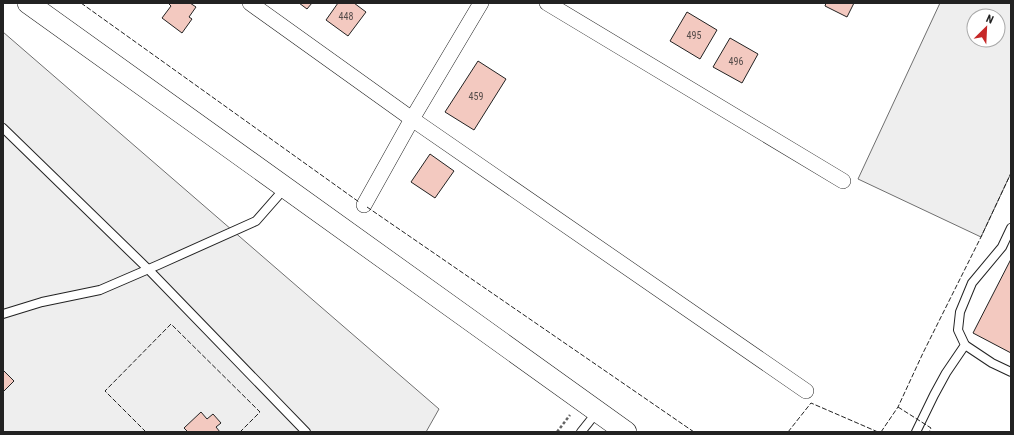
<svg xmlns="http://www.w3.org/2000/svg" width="1014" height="435" font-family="'Roboto Condensed',sans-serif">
	<rect width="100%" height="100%" fill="#fff"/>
	<g fill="#eee" stroke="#6f6f6f" fill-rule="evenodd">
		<path d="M940 3H1011V173L981 237 858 179ZM974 16H998V40H974Z"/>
		<path d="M3 32 439 409 426 432H3Z"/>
	</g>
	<g fill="#f3c9c0" stroke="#222">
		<path d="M169 3H190L196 7 189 17 192 19 182 33 162 18 171 6 169 4Z"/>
		<path d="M299 3H312L307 9Z"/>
		<path d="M338 3H354L366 12 348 36 326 20Z"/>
		<path d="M826 3H854L847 17 825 6Z"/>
		<path d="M687 12 717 30 700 59 670 41Z"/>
		<path d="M730 38 758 54 742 83 713 67Z"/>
		<path d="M478 61 506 79 474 130 445 112Z"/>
		<path d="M430 154 454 171 435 198 411 182Z"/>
		<path d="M1011 259V353L973 333Z"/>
		<path d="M3 370 14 381 3 392Z"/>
		<path d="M201 412 207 419 213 414 221 423 216 427 220 432H188L184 428Z"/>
	</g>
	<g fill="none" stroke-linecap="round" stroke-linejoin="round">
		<g stroke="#222" stroke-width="10">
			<g id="lane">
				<path d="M3 128 149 270 306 432"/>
				<path d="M3 314 42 302 100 290 158 265 256 221 285 188"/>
				<path d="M965 345 992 363 1011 372"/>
				<path d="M581 432 597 412"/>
				<path d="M916 432 934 395 946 373 965 345 958 330 960 312 972 283 1002 247 1011 228"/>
			</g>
		</g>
		<g stroke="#222" stroke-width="16">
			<g id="street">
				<path d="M250 3 412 119 481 3"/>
				<path d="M547 3 843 181"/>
				<path d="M364 205 412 119 806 391"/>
			</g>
		</g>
		<g stroke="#222" stroke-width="22">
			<path id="secondary" d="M28 3 626 432"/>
		</g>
		<path stroke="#646464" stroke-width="2.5" stroke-dasharray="3 2" stroke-linecap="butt" d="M557 432 570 415"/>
		<use href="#lane" stroke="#fff" stroke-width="8"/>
		<use href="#street" stroke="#fff" stroke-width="15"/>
		<use href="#secondary" stroke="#fff" stroke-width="21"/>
		<g stroke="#222" stroke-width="1" stroke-dasharray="5 2" stroke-linecap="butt">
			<path d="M81 3 359 202"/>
			<path d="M367 207 694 432"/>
			<path d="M898 407 931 428 929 432"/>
			<path d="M146 432 105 391 171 324 260 412 240 432"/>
			<path d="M788 432 811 403 878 432"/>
			<path d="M881 432 898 407 923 353 981 237 1011 173"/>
		</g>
	</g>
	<g text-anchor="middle" stroke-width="3" stroke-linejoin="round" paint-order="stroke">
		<g font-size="10" fill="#564c4a">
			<text x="346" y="20">448</text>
			<text x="694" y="39">495</text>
			<text x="736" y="65">496</text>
			<text x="476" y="100">459</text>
		</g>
	</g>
	<rect width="1014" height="435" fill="none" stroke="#222222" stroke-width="8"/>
	<g transform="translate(986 28) rotate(24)"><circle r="19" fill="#ffffff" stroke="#a7a7a7"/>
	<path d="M0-3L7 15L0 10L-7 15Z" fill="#c62828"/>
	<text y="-6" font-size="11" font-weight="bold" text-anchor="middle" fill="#222222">N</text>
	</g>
</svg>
